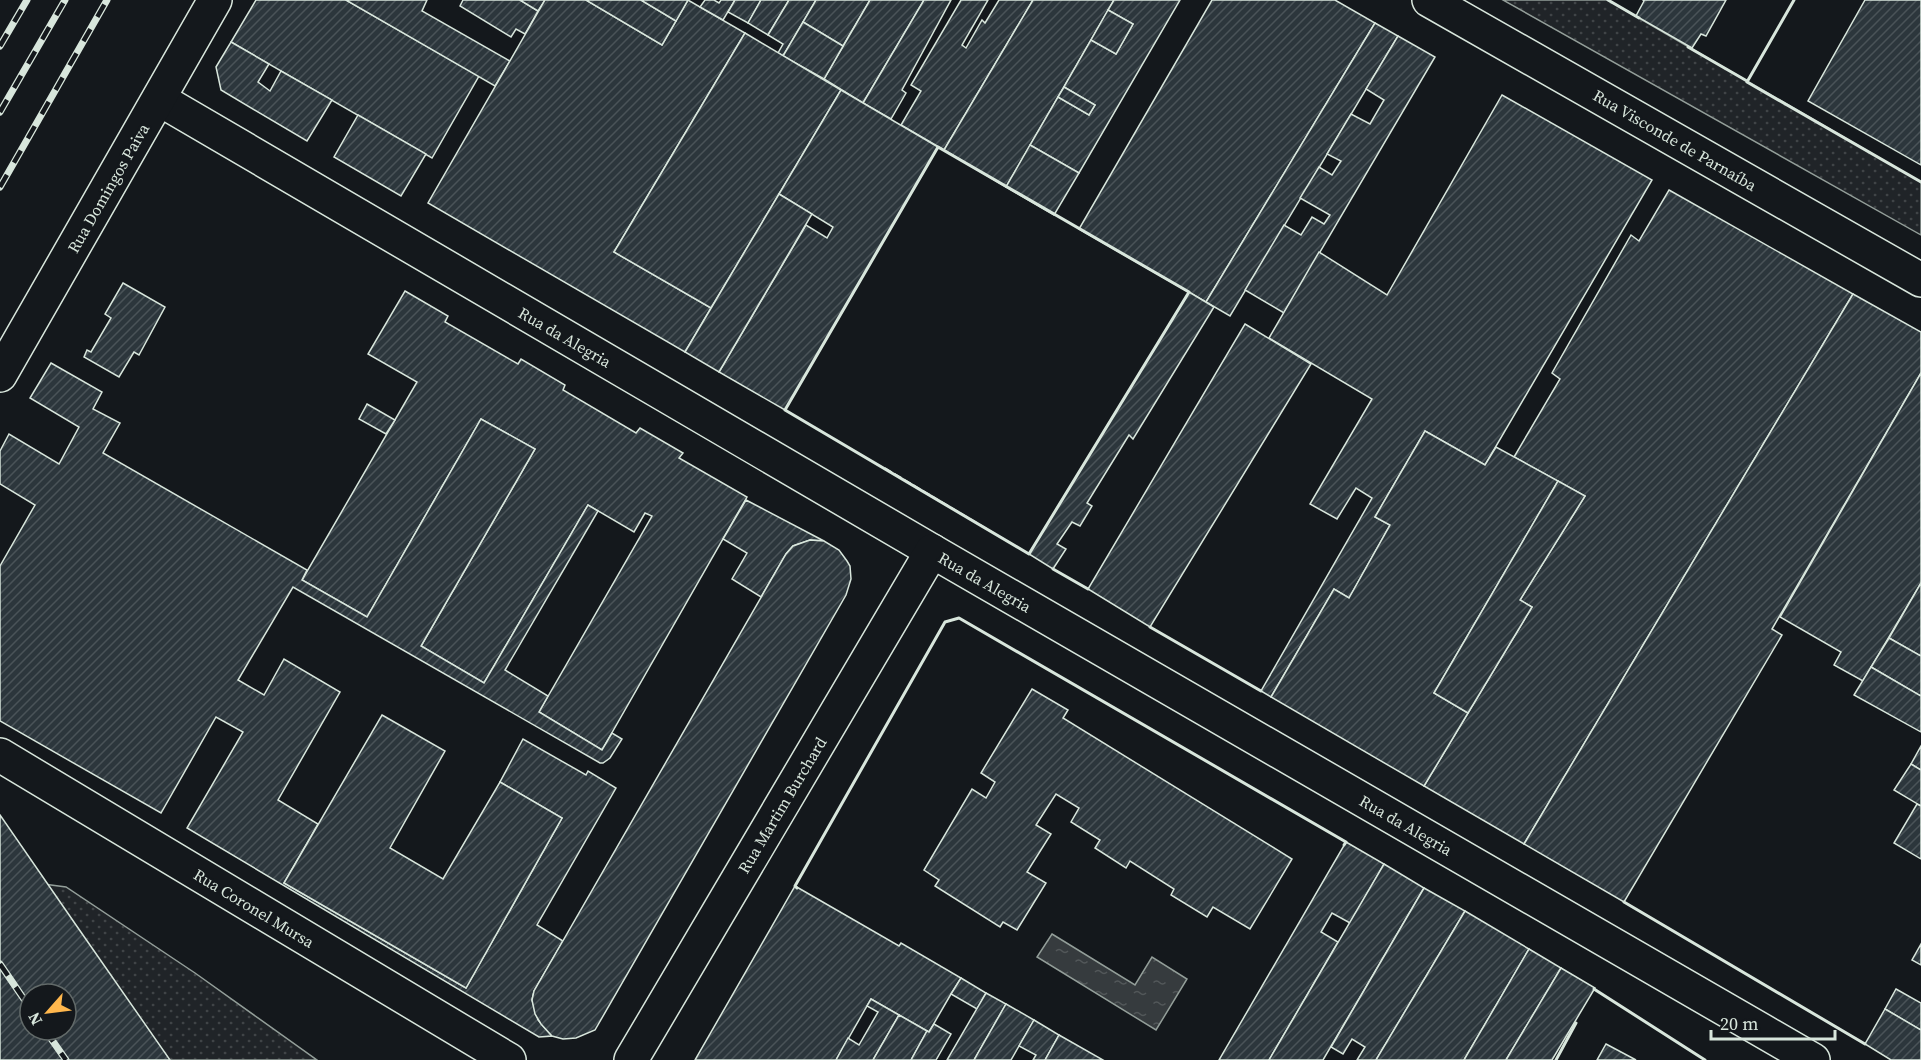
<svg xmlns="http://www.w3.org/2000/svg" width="1921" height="1060" font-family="'Source Serif 4',serif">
	<defs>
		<pattern id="grass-dots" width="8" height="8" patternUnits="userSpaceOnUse" patternTransform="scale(1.5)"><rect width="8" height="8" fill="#202428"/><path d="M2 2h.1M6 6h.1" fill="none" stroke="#404447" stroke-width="1.8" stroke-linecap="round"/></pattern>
		<pattern id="water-ripples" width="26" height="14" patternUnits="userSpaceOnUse" patternTransform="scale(1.5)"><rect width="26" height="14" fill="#363b3e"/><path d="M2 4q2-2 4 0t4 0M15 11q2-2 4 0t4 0" fill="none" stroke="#525759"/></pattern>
		<pattern id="building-hatch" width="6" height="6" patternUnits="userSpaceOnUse" patternTransform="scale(1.5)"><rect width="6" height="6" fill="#2c363c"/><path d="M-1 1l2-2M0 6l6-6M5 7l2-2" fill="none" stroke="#4a5358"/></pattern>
	</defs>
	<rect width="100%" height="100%" fill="#14181c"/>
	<g fill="url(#grass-dots)" stroke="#939e99" stroke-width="1.5" fill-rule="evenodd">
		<path d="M1503 0H1608L1921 182V235Z"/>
		<path d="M0 853 36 883 66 887 195 973 317 1060H0ZM30 994H66V1030H30Z"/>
	</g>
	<path fill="url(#water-ripples)" stroke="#939e99" stroke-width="1.5" d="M1052 934 1135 985 1152 957 1187 979 1156 1030 1037 957Z"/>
	<g fill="url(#building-hatch)" stroke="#d8e6dc" stroke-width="1.5" fill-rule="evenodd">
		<path d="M256 0H346L479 76 432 158 231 42Z"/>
		<path d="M346 0H427L422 11 510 61 495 86Z"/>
		<path d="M463 0H520L538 11 525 34 516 29 511 37 460 6Z"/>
		<path d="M520 0H545L538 11Z"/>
		<path d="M545 0H586L662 45 688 0 745 33 614 252 711 308 685 352 428 203Z"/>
		<path d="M586 0H641L676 21 662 45Z"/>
		<path d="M641 0H688L676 21Z"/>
		<path d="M705 0H714L719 3 721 0H735L723 20 700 7Z"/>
		<path d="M735 0H761L748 23 728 12Z"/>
		<path d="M761 0H789L768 35 748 23Z"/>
		<path d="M789 0H816L783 56 778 53 783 44 768 35Z"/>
		<path d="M816 0H870L843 46 803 22Z"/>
		<path d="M870 0H924L863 103 824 79Z"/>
		<path d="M924 0H951L902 90 906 93 891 119 863 103Z"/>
		<path d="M961 0H988L962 45 966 48 982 20 985 23 999 0H1033L944 150 901 125 921 91 911 85Z"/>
		<path d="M1033 0H1114L1006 187 944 150Z"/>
		<path d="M1114 0H1180L1079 173 1030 145 1058 97 1089 115 1095 105 1064 87 1091 40 1116 54 1133 24 1108 10Z"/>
		<path d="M1212 0H1335L1375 23 1206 302 1079 229Z"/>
		<path d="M1643 0H1726L1706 36 1701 34 1692 48 1636 16 1644 1Z"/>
		<path d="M1865 0H1921V165L1808 101Z"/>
		<path d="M1108 10 1133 24 1116 54 1091 40Z"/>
		<path d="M803 22 843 46 824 79 783 56Z"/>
		<path d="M1375 23 1398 36 1230 316 1206 302Z"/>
		<path d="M745 33 841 90 711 308 614 252Z"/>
		<path d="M1398 36 1435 57 1284 313 1245 290 1284 225 1301 235 1312 217 1324 224 1330 215 1300 198 1319 167 1332 175 1341 161 1327 154 1351 114 1370 124 1384 100 1366 89Z"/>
		<path d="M231 42 269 64 258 82 270 91 281 71 332 100 307 141 221 90 216 67Z"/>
		<path d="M1064 87 1095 105 1089 115 1058 97Z"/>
		<path d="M841 90 938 147 785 410 719 372 806 225 827 238 833 227 779 194Z"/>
		<path d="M1502 95 1652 180 1485 465 1425 431 1375 517 1390 525 1349 598 1334 589 1271 697 1261 691 1372 498 1356 488 1337 519 1310 504 1372 399 1269 338 1319 252 1387 295Z"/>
		<path d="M358 115 426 154 401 196 334 157Z"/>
		<path d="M1030 145 1079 173 1054 215 1006 187Z"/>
		<path d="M1669 190 1853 294 1524 844 1424 786 1532 607 1520 600 1585 496 1514 457 1560 379 1552 373 1631 235 1639 241Z"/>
		<path d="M779 194 812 214 719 372 685 352Z"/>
		<path d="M123 283 165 307 139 355 134 352 119 377 84 357 87 350 91 352 111 318 105 314Z"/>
		<path d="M405 291 448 316 445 322 518 364 521 359 565 385 563 390 636 433 640 428 683 453 679 458 747 497 602 750 539 712 652 516 645 513 634 532 588 505 484 683 421 646 535 449 481 419 367 617 302 580 417 382 368 354Z"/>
		<path d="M1189 292 1214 307 1133 439 1129 435 1087 503 1092 506 1080 526 1072 522 1057 544 1066 549 1053 569 1029 554Z"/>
		<path d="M1853 294 1921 332V373L1772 629 1782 635 1624 902 1524 844Z"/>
		<path d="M1245 324 1311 364 1150 627 1088 589Z"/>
		<path d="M51 363 102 392 93 409 120 423 103 453 307 570 302 580 367 617 481 419 535 449 421 646 484 683 588 505 598 511 505 670 548 696 539 712 602 750 612 733 622 739 610 758 603 763H600L293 587 238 680 264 695 284 659 340 692 278 800 318 824 284 883 466 988 562 818 500 782 523 739 586 775 588 771 616 788 537 925 563 941 534 991 532 1000 538 1020 552 1036 539 1037 187 828 243 732 216 717 161 813 0 721V566L35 505 0 484V451L9 434 59 464 79 427 30 398Z"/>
		<path d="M1921 373V583L1863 681 1834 665 1841 652 1780 617Z"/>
		<path d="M367 404 395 420 386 434 359 419Z"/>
		<path d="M1425 431 1485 465 1496 447 1558 481 1434 693 1468 713 1424 786 1271 697 1334 589 1349 598 1390 525 1375 517Z"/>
		<path d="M1558 481 1585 496 1520 600 1532 607 1468 713 1434 693Z"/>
		<path d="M746 500 824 541 810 540 793 546 786 554 761 597 732 579 747 553 723 539Z"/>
		<path d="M810 540 824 541 839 550 847 561 850 566 851 579 846 595 595 1030 576 1038 563 1039 552 1036 541 1024 535 1014 532 1000 534 991 786 554 793 546Z"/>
		<path d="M1921 583V656L1889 638Z"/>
		<path d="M1889 638 1921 656V696L1871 667Z"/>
		<path d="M1871 667 1921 696V732L1854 695Z"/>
		<path d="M1032 689 1068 710 1063 718 1292 859 1250 929 1213 907 1207 917 1171 895 1174 889 1130 861 1126 868 1095 848 1100 840 1071 822 1079 808 1056 794 1036 825 1051 834 1027 872 1046 883 1017 930 1003 922 1000 927 935 886 939 880 924 870 972 789 986 798 995 782 981 773Z"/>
		<path d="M382 715 445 751 390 848 443 879 500 782 562 818 466 988 284 883Z"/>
		<path d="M1921 746V770L1911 764Z"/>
		<path d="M1911 764 1921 770V806L1894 790Z"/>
		<path d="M1917 804 1921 806V859L1894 843Z"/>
		<path d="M0 815 76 925 170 1060H0ZM30 994H66V1030H30Z"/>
		<path d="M1346 842 1384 864 1350 923 1332 913 1321 932 1338 942 1269 1060H1219Z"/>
		<path d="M1384 864 1424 888 1323 1060H1269Z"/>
		<path d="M795 886 899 946 901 943 961 978 951 994 929 1032 871 999 836 1060H695Z"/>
		<path d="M1424 888 1465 911 1376 1060H1357L1365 1047 1352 1039 1343 1054 1331 1047Z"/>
		<path d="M1465 911 1529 949 1464 1060H1376Z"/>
		<path d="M1921 944V965L1912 960Z"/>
		<path d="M1529 949 1561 968 1506 1060H1464Z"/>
		<path d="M1561 968 1595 988 1552 1060H1506Z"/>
		<path d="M961 978 986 993 977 1009 951 994Z"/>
		<path d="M1896 989 1921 1003V1030L1885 1009Z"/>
		<path d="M986 993 1006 1004 974 1060H947Z"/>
		<path d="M871 999 899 1015 873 1060H836L848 1038 859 1045 878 1012 867 1006Z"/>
		<path d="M1006 1004 1034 1020 1019 1046 1011 1060H974Z"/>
		<path d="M1885 1009 1921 1030V1060H1891L1865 1044Z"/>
		<path d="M899 1015 927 1031 911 1060H873Z"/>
		<path d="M1034 1020 1059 1035 1045 1060H1033L1036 1055 1019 1046Z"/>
		<path d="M934 1024 951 1034 936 1060H911L927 1031 929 1032Z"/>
		<path d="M1059 1035 1103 1060H1045Z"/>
		<path d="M1606 1044 1636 1060H1597Z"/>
	</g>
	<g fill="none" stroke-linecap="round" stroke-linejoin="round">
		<g stroke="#d8e6dc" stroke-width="36">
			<g id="minor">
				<path d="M1429 0 1921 280"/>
				<path d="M159 99 932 551 1813 1060"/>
				<path d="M0 375 215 0"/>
				<path d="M0 755 509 1060"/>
				<path d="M631 1060 932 551"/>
			</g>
		</g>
		<use href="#minor" stroke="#14181c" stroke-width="33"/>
		<g stroke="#d8e6dc" stroke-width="7">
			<g id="rail">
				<path d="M0 46 27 0"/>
				<path d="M0 112 65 0"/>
				<path d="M0 187 107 0"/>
				<path d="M0 964 30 1008"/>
				<path d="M45 1030 66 1060"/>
			</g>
		</g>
		<use href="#rail" stroke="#14181c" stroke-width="4.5" stroke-dasharray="14" stroke-linecap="butt"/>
		<path stroke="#d8e6dc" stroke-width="1.5" stroke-dasharray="8 3" stroke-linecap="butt" d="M885 468 1029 554"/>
		<g stroke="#d8e6dc" stroke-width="3">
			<path d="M1608 0 1639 18"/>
			<path d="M1794 0 1747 82 1921 182"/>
			<path d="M1688 47 1747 81"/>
			<path d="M938 147 1189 292 1029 554 785 410Z"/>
			<path d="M1053 569 1088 589"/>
			<path d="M1150 627 1261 691"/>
			<path d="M797 888 795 886 945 622 959 618 1346 842 1344 845"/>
			<path d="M1624 902 1865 1044"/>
			<path d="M1594 989 1705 1060"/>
			<path d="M1556 1060 1576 1023"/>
		</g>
	</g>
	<g text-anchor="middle" stroke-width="4.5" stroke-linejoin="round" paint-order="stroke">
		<g font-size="16" fill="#d8e6dc" stroke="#14181c">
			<text transform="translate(1675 140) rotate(30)" y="6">Rua Visconde de Parnaíba</text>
			<text transform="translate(108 188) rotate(-60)" y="6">Rua Domingos Paiva</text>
			<text transform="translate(565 337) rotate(30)" y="6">Rua da Alegria</text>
			<text transform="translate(985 582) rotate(30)" y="6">Rua da Alegria</text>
			<text transform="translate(782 805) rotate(-59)" y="6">Rua Martim Burchard</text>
			<text transform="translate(1406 825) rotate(30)" y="6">Rua da Alegria</text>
			<text transform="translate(254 908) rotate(31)" y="6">Rua Coronel Mursa</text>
		</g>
	</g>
	<g transform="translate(48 1012) rotate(242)"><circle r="28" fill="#14181c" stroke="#626a69" stroke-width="1.5"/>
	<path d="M0-4.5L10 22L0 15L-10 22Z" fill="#ffb74d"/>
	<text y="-9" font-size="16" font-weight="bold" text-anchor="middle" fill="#d8e6dc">N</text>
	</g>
	<path d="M1711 1030v9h124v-9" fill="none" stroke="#d8e6dc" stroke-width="3"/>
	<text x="1720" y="1030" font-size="18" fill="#d8e6dc" stroke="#14181c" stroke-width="4.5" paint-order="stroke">20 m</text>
</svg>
